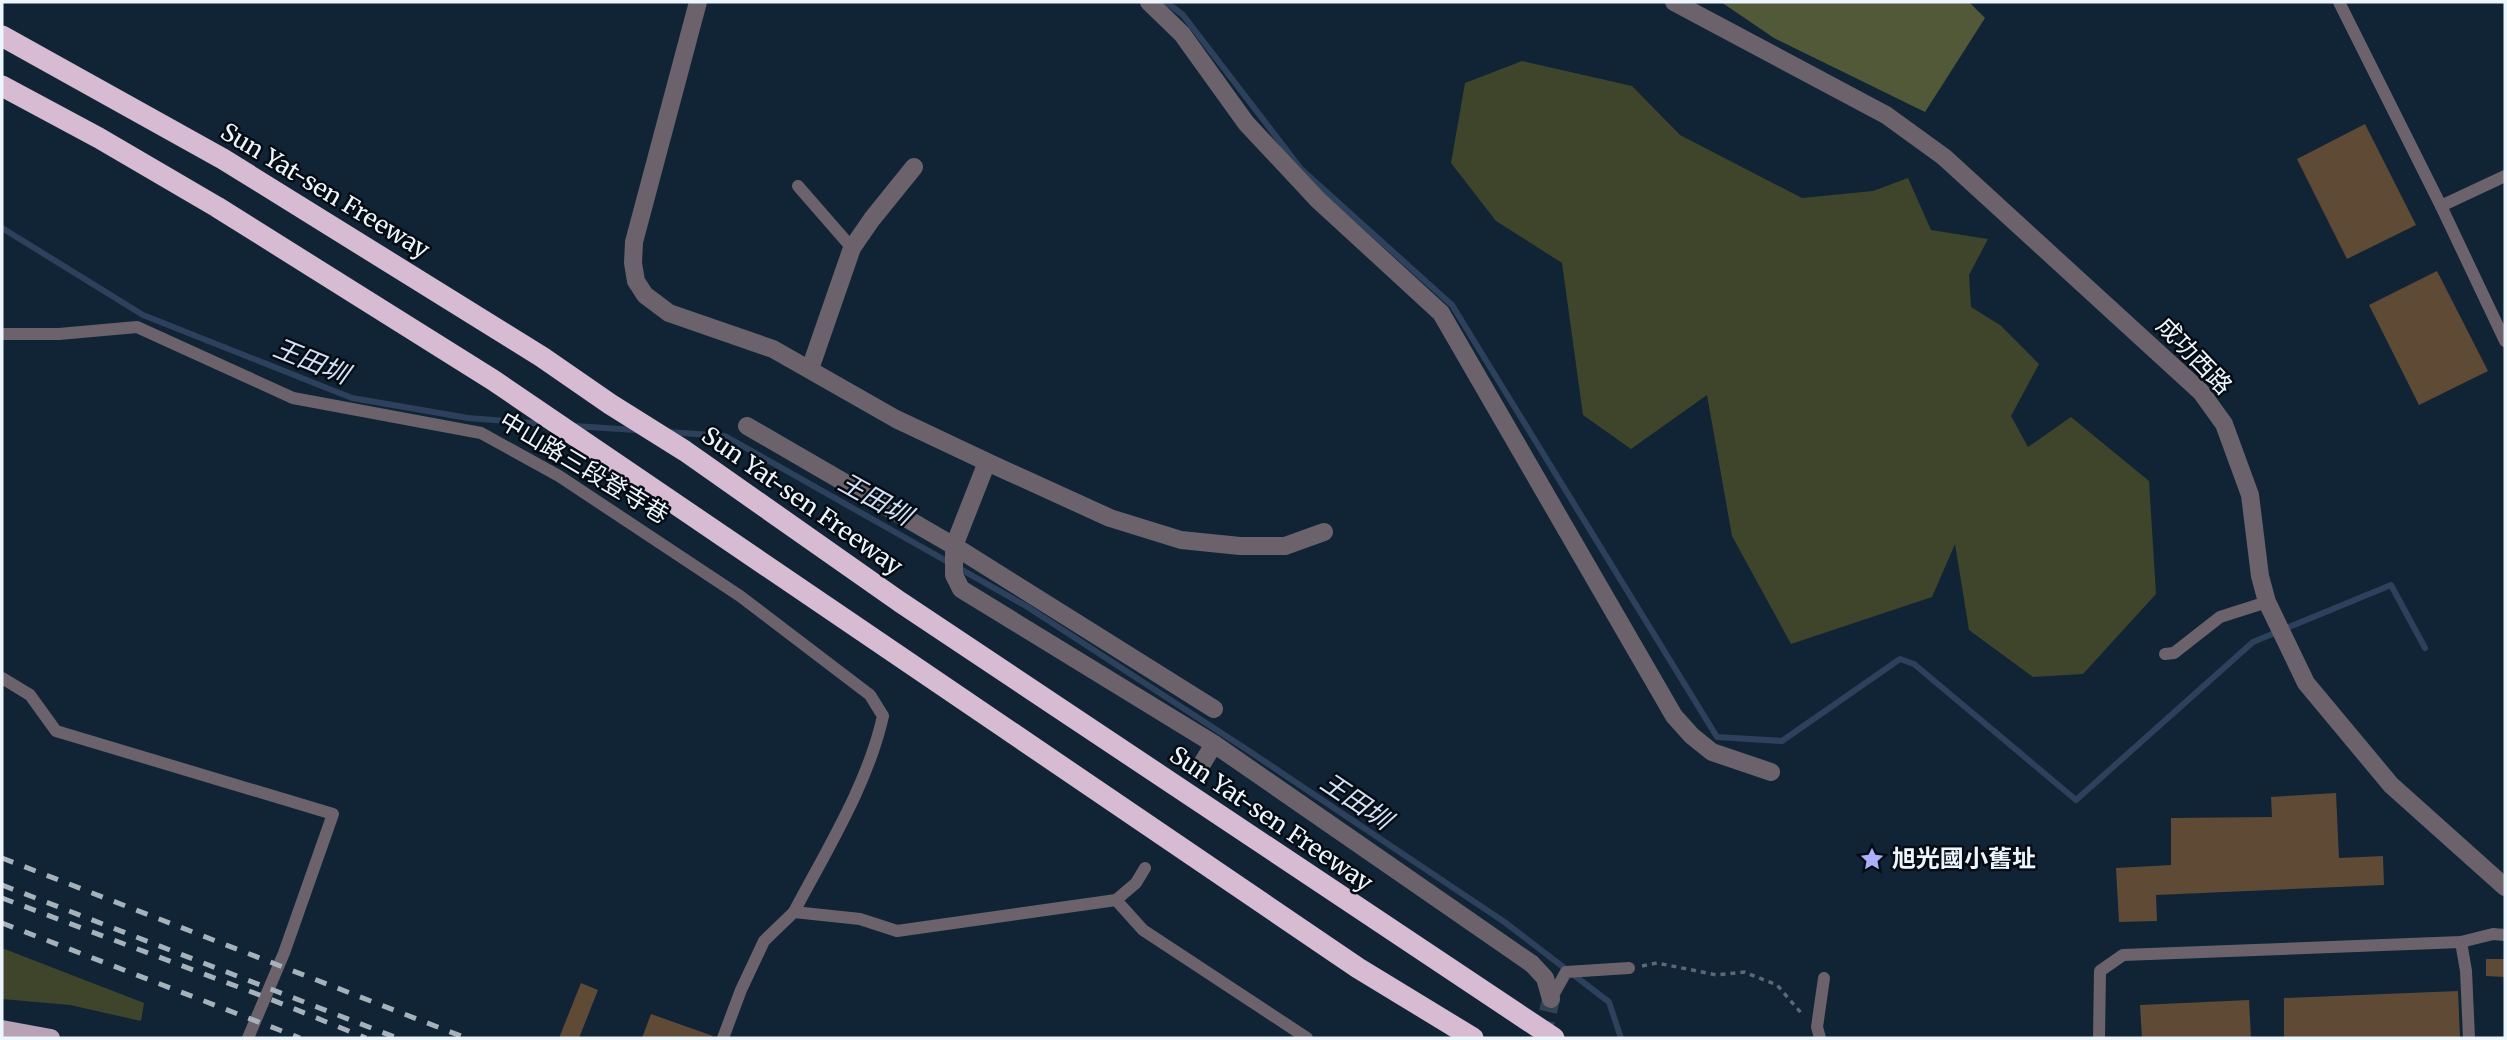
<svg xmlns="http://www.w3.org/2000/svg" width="2507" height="1040" font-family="Merriweather,'Noto Sans TC',serif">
	<rect width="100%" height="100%" fill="#102435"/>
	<g fill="#3e452b">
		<path d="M1522 61 1632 86 1680 135 1802 198 1873 191 1908 178 1931 230 1988 239 1969 275 1971 307 2000 325 2039 364 2011 416 2028 447 2071 417 2149 481 2156 594 2083 674 2033 677 1969 630 1955 544 1932 597 1791 644 1732 536 1707 395 1631 449 1583 415 1562 263 1496 221 1451 163 1465 83Z"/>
		<path d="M2 948 144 1003 141 1021 70 1005 2 999Z"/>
	</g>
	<path fill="#515938" d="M1721 2H1969L1985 18 1925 112 1774 38Z"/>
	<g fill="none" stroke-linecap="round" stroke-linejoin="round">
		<g stroke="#2e415c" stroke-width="6">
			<path d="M1166 2 1183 15 1301 169 1452 305 1717 737 1782 741 1900 659 1914 664 2076 800 2253 642 2391 585 2425 648"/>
			<path d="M2 228 143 315 352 398 468 418 545 424"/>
			<path d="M574 426 636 430"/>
			<path d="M668 432 725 436 1026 606 1246 749 1503 921 1609 1002 1621 1038"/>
		</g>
	</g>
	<g fill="#5e4a35">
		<path d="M2365 124 2416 225 2347 259 2297 159Z"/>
		<path d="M2437 271 2488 371 2419 405 2369 305Z"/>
		<path d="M2336 793 2339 858 2383 856 2384 885 2156 895 2157 921 2119 922 2116 868 2171 865V818L2272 817 2271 797Z"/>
		<path d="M2486 959H2505V977L2486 976Z"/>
		<path d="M581 983 598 990 579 1038H559Z"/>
		<path d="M2458 991 2460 1038H2284V998Z"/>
		<path d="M2249 1000 2251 1038H2142L2140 1005Z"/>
		<path d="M651 1014 713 1036 712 1038H642Z"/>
	</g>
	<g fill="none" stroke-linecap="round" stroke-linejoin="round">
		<path stroke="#314453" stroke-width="18" stroke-dasharray="18 9" stroke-linecap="butt" d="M1542 1038 1551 999"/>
		<path stroke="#596977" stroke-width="3.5" stroke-dasharray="5 5" stroke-linecap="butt" d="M1642 966 1657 963 1717 975 1744 972 1777 985 1802 1014"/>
		<g stroke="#6c626b" stroke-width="12">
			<path d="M2339 2 2441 206 2505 341"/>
			<path d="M798 186 852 248"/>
			<path d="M2441 206 2505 176"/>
			<path d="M2 334H59L137 327 293 398 481 433 559 476 740 596 870 695 883 716C868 784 826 851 794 912"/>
			<path d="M2165 654 2174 653 2220 617 2267 602"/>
			<path d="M2 678 30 695 56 731 333 814 284 953 248 1038"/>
			<path d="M1116 900 1143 930 1307 1038"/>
			<path d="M2461 942 2466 971 2469 1038"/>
			<path d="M1551 999 1566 972 1629 968"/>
			<path d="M723 1038 741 990 764 941 794 912 860 919 897 931 1116 900 1136 883 1145 868"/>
			<path d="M1820 1038 1817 1027 1824 978"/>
			<path d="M2099 1038 2100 971 2123 955 2461 942 2493 934 2505 935"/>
		</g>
		<g stroke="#6c626b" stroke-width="18">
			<path d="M698 2 634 242 633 263 636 281 645 295 669 313 773 349 896 419 987 462 954 546V575L961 589 1214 744 1200 767"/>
			<path d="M1149 2 1182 34 1246 123 1318 200 1441 313 1674 716 1692 736 1712 752 1771 772"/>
			<path d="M810 369 852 248 872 219 914 167"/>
			<path d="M747 426 954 546 1214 709"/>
			<path d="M987 462 1110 518 1181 540 1240 546H1285L1324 532"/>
			<path d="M1214 744 1532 964 1545 978 1551 999"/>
		</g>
		<path stroke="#6c626b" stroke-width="18" d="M1674 2 1886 115 1944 157 2201 392 2224 424 2250 495 2260 576 2267 602 2306 683 2391 785 2505 887"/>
		<path stroke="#b8a2b5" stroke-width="18" d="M2 1029 51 1038"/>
		<g stroke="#d6bbd2" stroke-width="21">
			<path d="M2 36 223 159 542 357 610 404 685 451 900 602 1554 1038"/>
			<path d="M2 86 99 138 217 207 493 380 1358 968 1473 1038"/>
		</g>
		<g stroke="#a5b1bb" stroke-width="5" stroke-dasharray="12 12" stroke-linecap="butt">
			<path d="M2 858 466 1038"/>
			<path d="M2 885 397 1038"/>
			<path d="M2 898 265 997 366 1038"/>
			<path d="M2 923 300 1038"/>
		</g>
	</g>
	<defs>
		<g id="sight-bare" transform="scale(1.89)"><path d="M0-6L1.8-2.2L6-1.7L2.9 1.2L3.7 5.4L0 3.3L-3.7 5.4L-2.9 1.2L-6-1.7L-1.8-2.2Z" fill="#adaffb" stroke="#050c14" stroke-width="2.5" paint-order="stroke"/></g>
	</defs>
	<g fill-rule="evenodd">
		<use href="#sight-bare" x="1872" y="859"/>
	</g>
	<g text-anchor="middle" stroke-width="5" stroke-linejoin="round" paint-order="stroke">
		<g font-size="24" fill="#eef6fd" stroke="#050c14">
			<text transform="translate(325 191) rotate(31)" y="8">Sun Yat-sen Freeway</text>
			<text transform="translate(2194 356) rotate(46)" y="8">成功西路</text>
			<text transform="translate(584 468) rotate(31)" y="8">中山路三段登寺巷</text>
			<text transform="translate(802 501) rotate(35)" y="8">Sun Yat-sen Freeway</text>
			<text transform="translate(1271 819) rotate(34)" y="8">Sun Yat-sen Freeway</text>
		</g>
		<g font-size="24" font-weight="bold" fill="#eef6fd" stroke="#050c14" text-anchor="start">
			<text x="1892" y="867">旭光國小舊址</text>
		</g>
		<g font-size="26" font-style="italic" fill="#d3e1f7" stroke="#050c14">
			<text transform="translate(311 361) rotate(22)" y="9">王田圳</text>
			<text transform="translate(875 499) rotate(29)" y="9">王田圳</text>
			<text transform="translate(1356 801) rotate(34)" y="9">王田圳</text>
		</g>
	</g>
	<rect width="2507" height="1040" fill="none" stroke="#eef6fd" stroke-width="7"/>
</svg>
